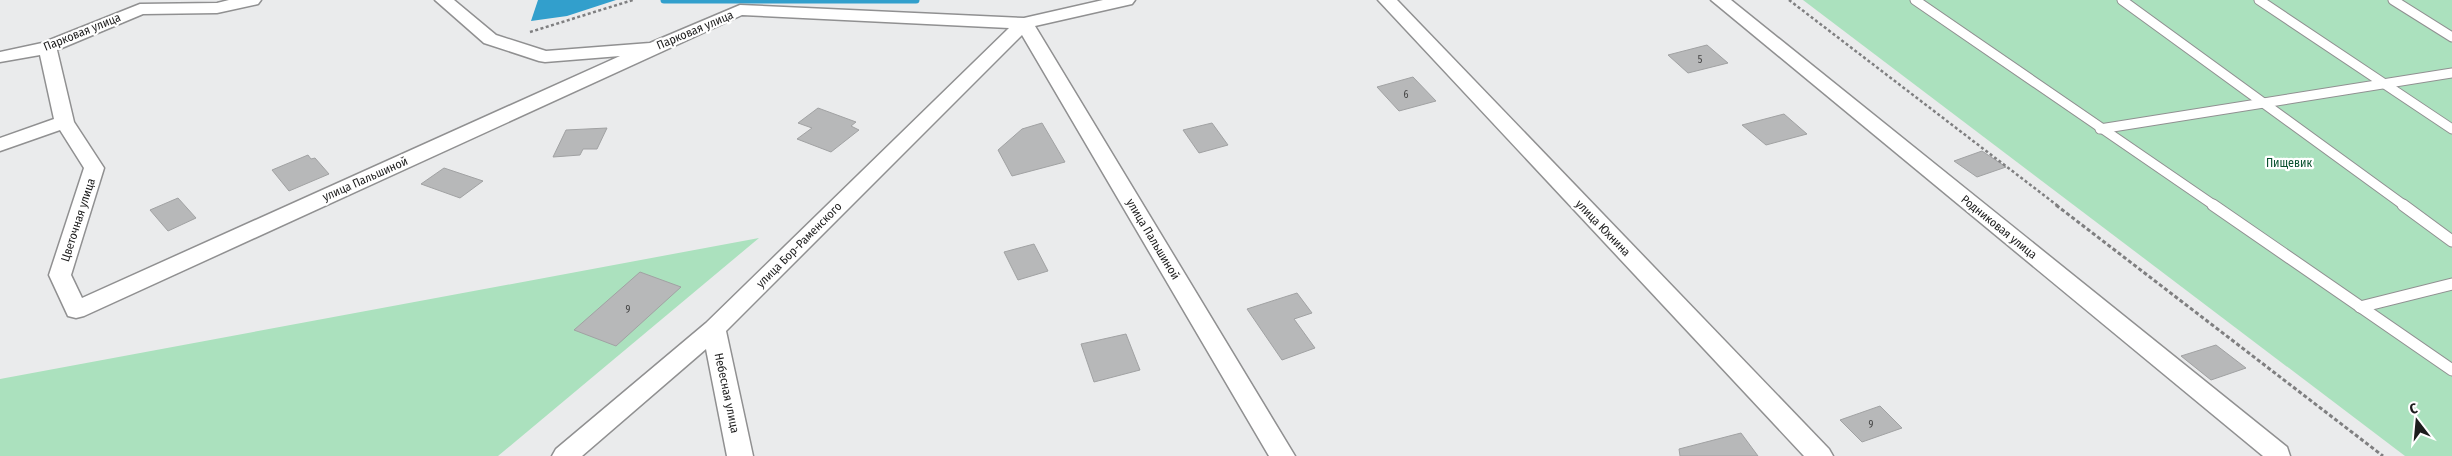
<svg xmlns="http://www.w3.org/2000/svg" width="2452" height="456" font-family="'Fira Sans Condensed',sans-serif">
	<rect width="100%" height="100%" fill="#eaebec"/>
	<g fill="#abe1be">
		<path d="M1803 0H2452V456H2405Z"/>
		<path d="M759 238 498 456H0V379Z"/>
	</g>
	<path fill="#329fcc" d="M538 0H616L567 16 531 21Z"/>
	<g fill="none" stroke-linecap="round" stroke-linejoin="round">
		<path stroke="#329fcc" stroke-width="7" d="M664 0H916"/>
	</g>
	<g fill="#b7b8b9" stroke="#a1a2a3">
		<path d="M1707 45 1728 63 1688 73 1668 55Z"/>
		<path d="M1413 77 1436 101 1399 111 1377 87Z"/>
		<path d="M818 108 856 122 851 126 859 130 831 152 797 139 812 128 798 123Z"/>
		<path d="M1784 114 1807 134 1766 145 1742 125Z"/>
		<path d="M1042 123 1065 162 1012 176 998 150 1022 129Z"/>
		<path d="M1212 123 1228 145 1199 153 1183 130Z"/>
		<path d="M607 128 597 149H583L580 155 553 157 566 130Z"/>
		<path d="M1982 151 2006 167 1977 177 1954 161Z"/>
		<path d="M308 155 311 159 315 158 329 174 289 191 272 170Z"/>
		<path d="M444 168 483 181 460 198 421 184Z"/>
		<path d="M178 198 196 218 168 231 150 210Z"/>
		<path d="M1034 244 1048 271 1018 280 1004 252Z"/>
		<path d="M640 272 681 287 616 346 574 330Z"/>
		<path d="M1297 293 1312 313 1294 319 1315 348 1282 360 1247 309Z"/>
		<path d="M1126 334 1140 370 1094 382 1081 344Z"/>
		<path d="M2216 345 2246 368 2211 380 2181 356Z"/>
		<path d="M1880 406 1902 428 1862 442 1840 420Z"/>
		<path d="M1741 433 1758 456H1680L1679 449Z"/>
	</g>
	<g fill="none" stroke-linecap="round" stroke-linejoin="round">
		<g stroke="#909091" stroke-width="11">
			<g id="lane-far1">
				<path d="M1915 0 2215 206"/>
				<path d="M2122 0 2405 206"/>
				<path d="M2259 0 2452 129"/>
				<path d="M2393 0 2452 37"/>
				<path d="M2100 129 2452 73"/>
			</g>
		</g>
		<g stroke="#909091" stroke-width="13">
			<g id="lane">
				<path d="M2213 205 2452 370"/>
				<path d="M2403 205 2452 241"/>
				<path d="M2360 307 2452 284"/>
			</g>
		</g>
		<g stroke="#909091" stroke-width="3">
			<g id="street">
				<path d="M229 0H261L258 4 217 13 143 14 57 50 74 122 104 168 71 275 82 298 620 56 545 62 539 61 484 43 435 0H454L496 35 546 51 650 43 740 5 1024 18 1103 0H1135L1132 4 1035 26 1295 456H1269L1022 35 726 331 753 456H727L706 349 582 456H552L556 449 706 323 1009 28 742 15 84 316 76 318 68 316 49 275 84 168 60 130 0 151V138L54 119 40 55 0 62V52L42 43 140 4 217 3Z"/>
				<path d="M1378 0H1397L1829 449 1833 456H1804Z"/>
				<path d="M1711 0H1731L2287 447 2290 456H2263Z"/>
			</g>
		</g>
		<g stroke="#7f7f80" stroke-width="2.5" stroke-dasharray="3 2.5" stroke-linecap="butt">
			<path d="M1789 0 2058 206"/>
			<path d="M530 32 633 0"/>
		</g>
		<path stroke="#7f7f80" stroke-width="3" stroke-dasharray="4 2.5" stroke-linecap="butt" d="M2056 205 2383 456"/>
		<use href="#lane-far1" stroke="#fff" stroke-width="9"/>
		<use href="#lane" stroke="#fff" stroke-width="11"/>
		<use href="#street" fill="#fff" fill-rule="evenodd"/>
	</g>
	<g text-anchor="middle" stroke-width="4.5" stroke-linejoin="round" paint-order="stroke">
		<g font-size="10" fill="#434343">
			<text x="1700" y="63">5</text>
			<text x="1406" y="98">6</text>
			<text x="628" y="313">9</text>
			<text x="1871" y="428">9</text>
		</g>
		<g font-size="12" fill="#1c1c1c" stroke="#fff">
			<text transform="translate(695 30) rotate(-23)" y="4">Парковая улица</text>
			<text transform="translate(82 32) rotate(-22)" y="4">Парковая улица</text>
			<text transform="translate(365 179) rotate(-24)" y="4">улица Пальшиной</text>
			<text transform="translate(78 220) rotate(-72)" y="4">Цветочная улица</text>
			<text transform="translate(1999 227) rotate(39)" y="4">Родниковая улица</text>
			<text transform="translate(1603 228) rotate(46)" y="4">улица Юхнина</text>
			<text transform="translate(1153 239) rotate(59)" y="4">улица Пальшиной</text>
			<text transform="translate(799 245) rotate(-45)" y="4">улица Бор-Раменского</text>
			<text transform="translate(727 393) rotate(78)" y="4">Небесная улица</text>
		</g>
		<g font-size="12" fill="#0a512f" stroke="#fff">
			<text x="2289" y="167">Пищевик</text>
		</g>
	</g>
	<g transform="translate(2417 421) rotate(344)" stroke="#ffffff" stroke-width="4" paint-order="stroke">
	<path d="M0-4L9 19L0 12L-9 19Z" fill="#1c1c1c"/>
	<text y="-8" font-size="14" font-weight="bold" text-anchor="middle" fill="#1c1c1c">С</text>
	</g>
</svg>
